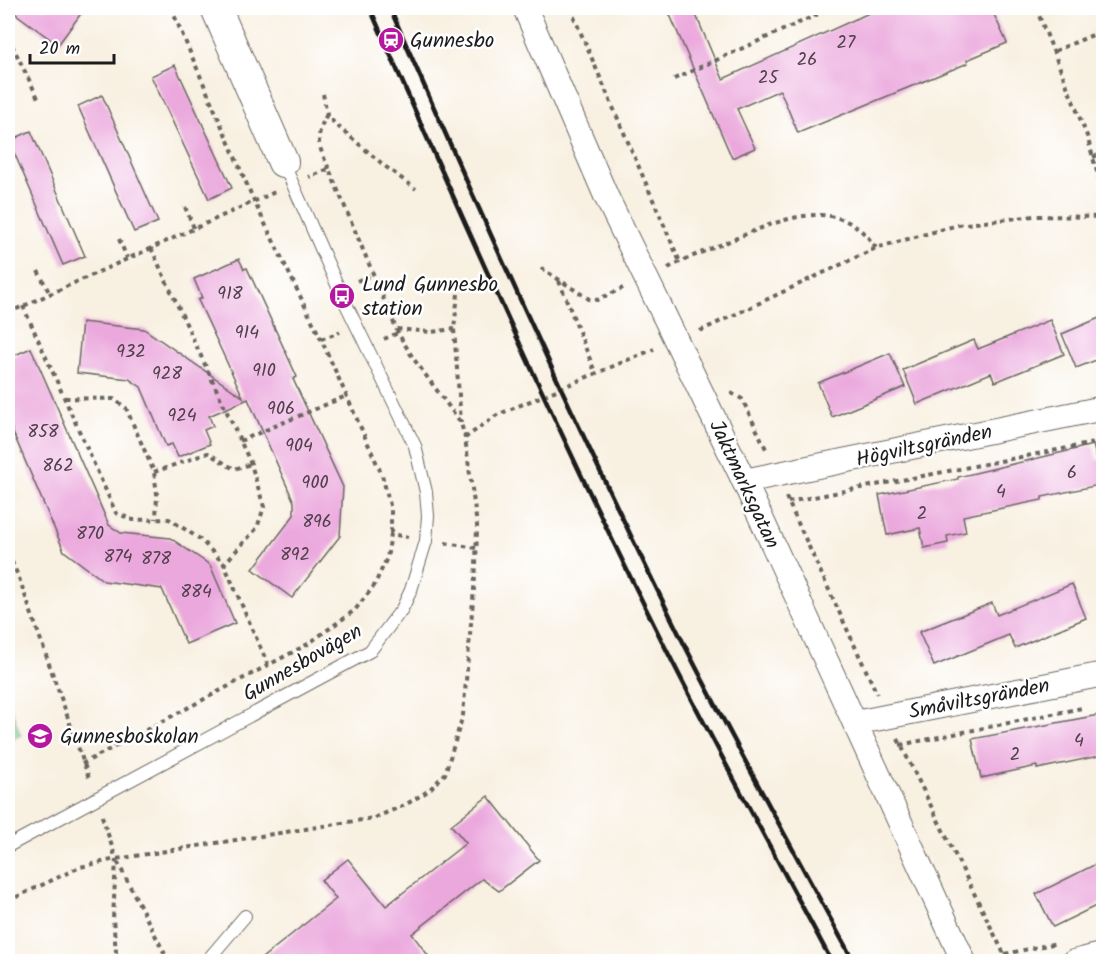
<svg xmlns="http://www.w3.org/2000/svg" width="1111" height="969" font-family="Kalam,sans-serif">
	<rect width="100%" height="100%" fill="#fff"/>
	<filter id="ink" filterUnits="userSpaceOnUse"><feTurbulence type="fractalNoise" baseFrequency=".0167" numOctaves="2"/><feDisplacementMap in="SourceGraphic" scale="12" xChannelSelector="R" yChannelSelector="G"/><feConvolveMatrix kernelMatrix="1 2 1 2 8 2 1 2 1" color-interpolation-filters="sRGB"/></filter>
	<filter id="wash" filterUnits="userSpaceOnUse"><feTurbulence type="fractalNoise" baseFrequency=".008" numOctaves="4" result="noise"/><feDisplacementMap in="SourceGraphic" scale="24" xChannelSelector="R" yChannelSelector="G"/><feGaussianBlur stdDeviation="1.35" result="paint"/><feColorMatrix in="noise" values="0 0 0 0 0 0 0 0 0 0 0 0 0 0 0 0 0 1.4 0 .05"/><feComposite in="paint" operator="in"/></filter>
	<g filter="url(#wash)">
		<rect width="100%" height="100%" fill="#f8f0e1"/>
		<path fill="#85dc9f" stroke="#507c5e" stroke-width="1.5" d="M8 701 20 735 8 740Z"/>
		<g id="blocks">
			<g fill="#eba8dd">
				<path d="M8 8H85L58 45Z"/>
				<path d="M667 8H693L723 79 880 8H991L1007 43 967 60 968 63 798 133 780 90 737 109 755 148 732 158Z"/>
				<path d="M175 65 232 188 209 199 151 76Z"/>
				<path d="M102 95 158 222 134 232 78 106Z"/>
				<path d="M31 131 85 256 63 265 9 141Z"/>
				<path d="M239 259 244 269 247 268 297 377 293 379 343 487 340 536 292 598 253 569 294 515V502L248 399 209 416 213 426 204 430 210 444 178 457 172 444 166 446 141 387 129 379 77 373 82 322 144 329 243 397 198 300 202 298 194 279Z"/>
				<path d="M1104 316V357L1076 368 1062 334Z"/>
				<path d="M1050 320 1064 354 995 382 991 373 917 404 903 370 974 340 978 349Z"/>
				<path d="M31 348 109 525 121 533 170 538 210 565 235 623 186 644 162 589 104 581 64 551 8 421V358Z"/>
				<path d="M890 353 905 387 832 417 818 383Z"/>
				<path d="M1093 445 1097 460 1104 459V484L1042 497V500L963 516 966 532 947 536 948 543 924 548 920 528 887 535 879 495 958 479V477Z"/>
				<path d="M1072 584 1086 618 1015 648 1009 635 934 666 919 632 992 603 997 615Z"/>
				<path d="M1104 714V755L1037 769V766L981 778 972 739Z"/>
				<path d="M488 796 539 860 499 891 482 879 412 934 433 962H257L336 899 321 880 348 859 386 906 466 843 451 825Z"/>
				<path d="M1104 860V902L1053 927 1036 894Z"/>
			</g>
		</g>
	</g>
	<g filter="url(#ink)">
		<use href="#blocks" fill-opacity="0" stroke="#696661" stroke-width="1.5"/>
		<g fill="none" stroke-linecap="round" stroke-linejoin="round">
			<g stroke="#696661" stroke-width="14">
				<g id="service">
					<path d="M8 846 370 651 402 609 411 590 426 541 428 516 426 492 415 446 342 296 283 162"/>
					<path d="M206 962 245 916"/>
				</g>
			</g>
			<g stroke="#696661" stroke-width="26">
				<g id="minor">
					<path d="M525 8 606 196 663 313"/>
					<path d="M688 365 744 481 964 962"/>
					<path d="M744 481 1104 408"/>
					<path d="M855 723 1104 674"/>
					<path d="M1074 962 1104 954"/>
				</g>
			</g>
			<g stroke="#696661" stroke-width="32">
				<path id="tertiary" d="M216 8 283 162"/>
			</g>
			<g stroke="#696661" stroke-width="4" stroke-dasharray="4.5 4.5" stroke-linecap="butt">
				<path d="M171 8 254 201 321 339 382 475 391 509V534"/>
				<path d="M570 8 680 262"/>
				<path d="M1036 8 1087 136 1104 197"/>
				<path d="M8 37 38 98"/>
				<path d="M1055 51 1104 30"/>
				<path d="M674 79 832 8"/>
				<path d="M323 94 327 114 334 123 386 167 416 189"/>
				<path d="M327 114C314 139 318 144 329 169"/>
				<path d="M1093 157 1104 153"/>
				<path d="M185 207 194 228"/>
				<path d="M119 239 127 258"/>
				<path d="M151 248 251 464 264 507 257 528 224 564"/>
				<path d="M541 268 589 299 597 300 623 288"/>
				<path d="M668 268C689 257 710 249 732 240 780 220 839 192 876 248"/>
				<path d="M38 271 50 294"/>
				<path d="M357 281 373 274"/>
				<path d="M559 281 595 372"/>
				<path d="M459 285 454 329 461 422"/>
				<path d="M23 306 116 513 133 520 169 519 200 539 224 564 268 665"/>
				<path d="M8 313 275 192"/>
				<path d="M397 329 431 332 454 329"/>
				<path d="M700 331 876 248 958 225 1034 216 1104 217"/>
				<path d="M321 339 340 332"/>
				<path d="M384 339 398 333"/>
				<path d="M731 393 742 399 767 451"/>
				<path d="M65 398 114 399 126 408 154 472 157 494 156 519"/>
				<path d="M465 438 497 415 654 349"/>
				<path d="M240 441 346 396"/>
				<path d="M154 472 208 453 234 469 251 464"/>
				<path d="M786 497 877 694"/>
				<path d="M788 502 1104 441"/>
				<path d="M445 543 477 548"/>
				<path d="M8 553 19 578 90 781"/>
				<path d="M898 739 1008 962"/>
				<path d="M900 745 1082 708"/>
				<path d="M82 764 308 644 355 610 374 586 387 558 391 534 408 537"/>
				<path d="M102 816 116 859 113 919 117 962"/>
				<path d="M8 901 80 867 116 859"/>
				<path d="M1005 954 1057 943"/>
				<path d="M169 962 116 859 374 818 405 805 428 791 445 774 463 715 476 566 477 525 465 438 461 423 413 358 398 333 329 169 309 177"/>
			</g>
			<use href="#service" stroke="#fff" stroke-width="12"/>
			<use href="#minor" stroke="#fff" stroke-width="24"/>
			<use href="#tertiary" stroke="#fff" stroke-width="30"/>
			<g stroke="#1c1c1c" stroke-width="4.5">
				<path d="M370 8C463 221 558 433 662 641 716 749 775 855 832 962"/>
				<path d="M390 8C482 218 576 427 678 632 734 743 794 852 854 962"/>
			</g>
			<g stroke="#696661" stroke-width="26" stroke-linecap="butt">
				<path id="minor-bridge" d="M663 313 688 365"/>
			</g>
			<use href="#minor-bridge" stroke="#fff" stroke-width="24"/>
		</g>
	</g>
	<defs>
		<g id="station-disc" transform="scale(1.35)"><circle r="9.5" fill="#b5179e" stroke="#fff"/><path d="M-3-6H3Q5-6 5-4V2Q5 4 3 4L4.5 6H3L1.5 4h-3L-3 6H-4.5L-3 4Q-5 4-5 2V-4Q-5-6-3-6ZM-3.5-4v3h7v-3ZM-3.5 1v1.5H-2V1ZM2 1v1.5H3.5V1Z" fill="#fff"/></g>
		<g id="bus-disc" transform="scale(1.35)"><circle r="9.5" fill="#b5179e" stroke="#fff"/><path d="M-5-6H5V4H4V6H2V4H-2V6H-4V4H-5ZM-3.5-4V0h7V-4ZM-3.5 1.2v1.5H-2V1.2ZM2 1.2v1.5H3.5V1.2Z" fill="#fff"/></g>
		<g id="school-disc" transform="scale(1.35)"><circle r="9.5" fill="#b5179e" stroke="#fff"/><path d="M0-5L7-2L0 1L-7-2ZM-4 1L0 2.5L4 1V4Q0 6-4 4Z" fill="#fff"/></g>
	</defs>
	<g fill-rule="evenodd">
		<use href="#station-disc" x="391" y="40"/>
		<use href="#bus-disc" x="342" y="296"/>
		<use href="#school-disc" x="40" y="736"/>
	</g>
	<g text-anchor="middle" stroke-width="5" stroke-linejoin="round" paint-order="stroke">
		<g font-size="18" fill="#503f4c">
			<text x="846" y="48">27</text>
			<text x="807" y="65">26</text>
			<text x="768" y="83">25</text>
			<text x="230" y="299">918</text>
			<text x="247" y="338">914</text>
			<text x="131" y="357">932</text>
			<text x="264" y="376">910</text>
			<text x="167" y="379">928</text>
			<text x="281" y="414">906</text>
			<text x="182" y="421">924</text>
			<text x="43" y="437">858</text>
			<text x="299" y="451">904</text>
			<text x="58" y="471">862</text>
			<text x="1072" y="478">6</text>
			<text x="315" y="488">900</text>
			<text x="1001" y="497">4</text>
			<text x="922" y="519">2</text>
			<text x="317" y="527">896</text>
			<text x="90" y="539">870</text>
			<text x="295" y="560">892</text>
			<text x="118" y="562">874</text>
			<text x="156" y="564">878</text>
			<text x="196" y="597">884</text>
			<text x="1079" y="746">4</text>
			<text x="1015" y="760">2</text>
		</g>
		<g font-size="21" fill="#1c1c1c" stroke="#fff" text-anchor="start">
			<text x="410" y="47">Gunnesbo</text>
			<text x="362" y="291">Lund Gunnesbo<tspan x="362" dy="24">station</tspan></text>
			<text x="60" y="743">Gunnesboskolan</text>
		</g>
		<g font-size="21" fill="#1c1c1c" stroke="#fff">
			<text transform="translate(924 445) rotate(-12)" y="7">Högviltsgränden</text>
			<text transform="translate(745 484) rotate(65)" y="7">Jaktmarksgatan</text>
			<text transform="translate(302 662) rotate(-30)" y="7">Gunnesbovägen</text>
			<text transform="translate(979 698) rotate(-11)" y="7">Småviltsgränden</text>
		</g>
	</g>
	<rect width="1111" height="969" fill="none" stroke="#fff" stroke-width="30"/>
	<path d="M30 54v9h84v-9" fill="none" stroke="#1c1c1c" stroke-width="3"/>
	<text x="39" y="54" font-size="18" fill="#1c1c1c" stroke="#ffffff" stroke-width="4.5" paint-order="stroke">20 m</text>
</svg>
